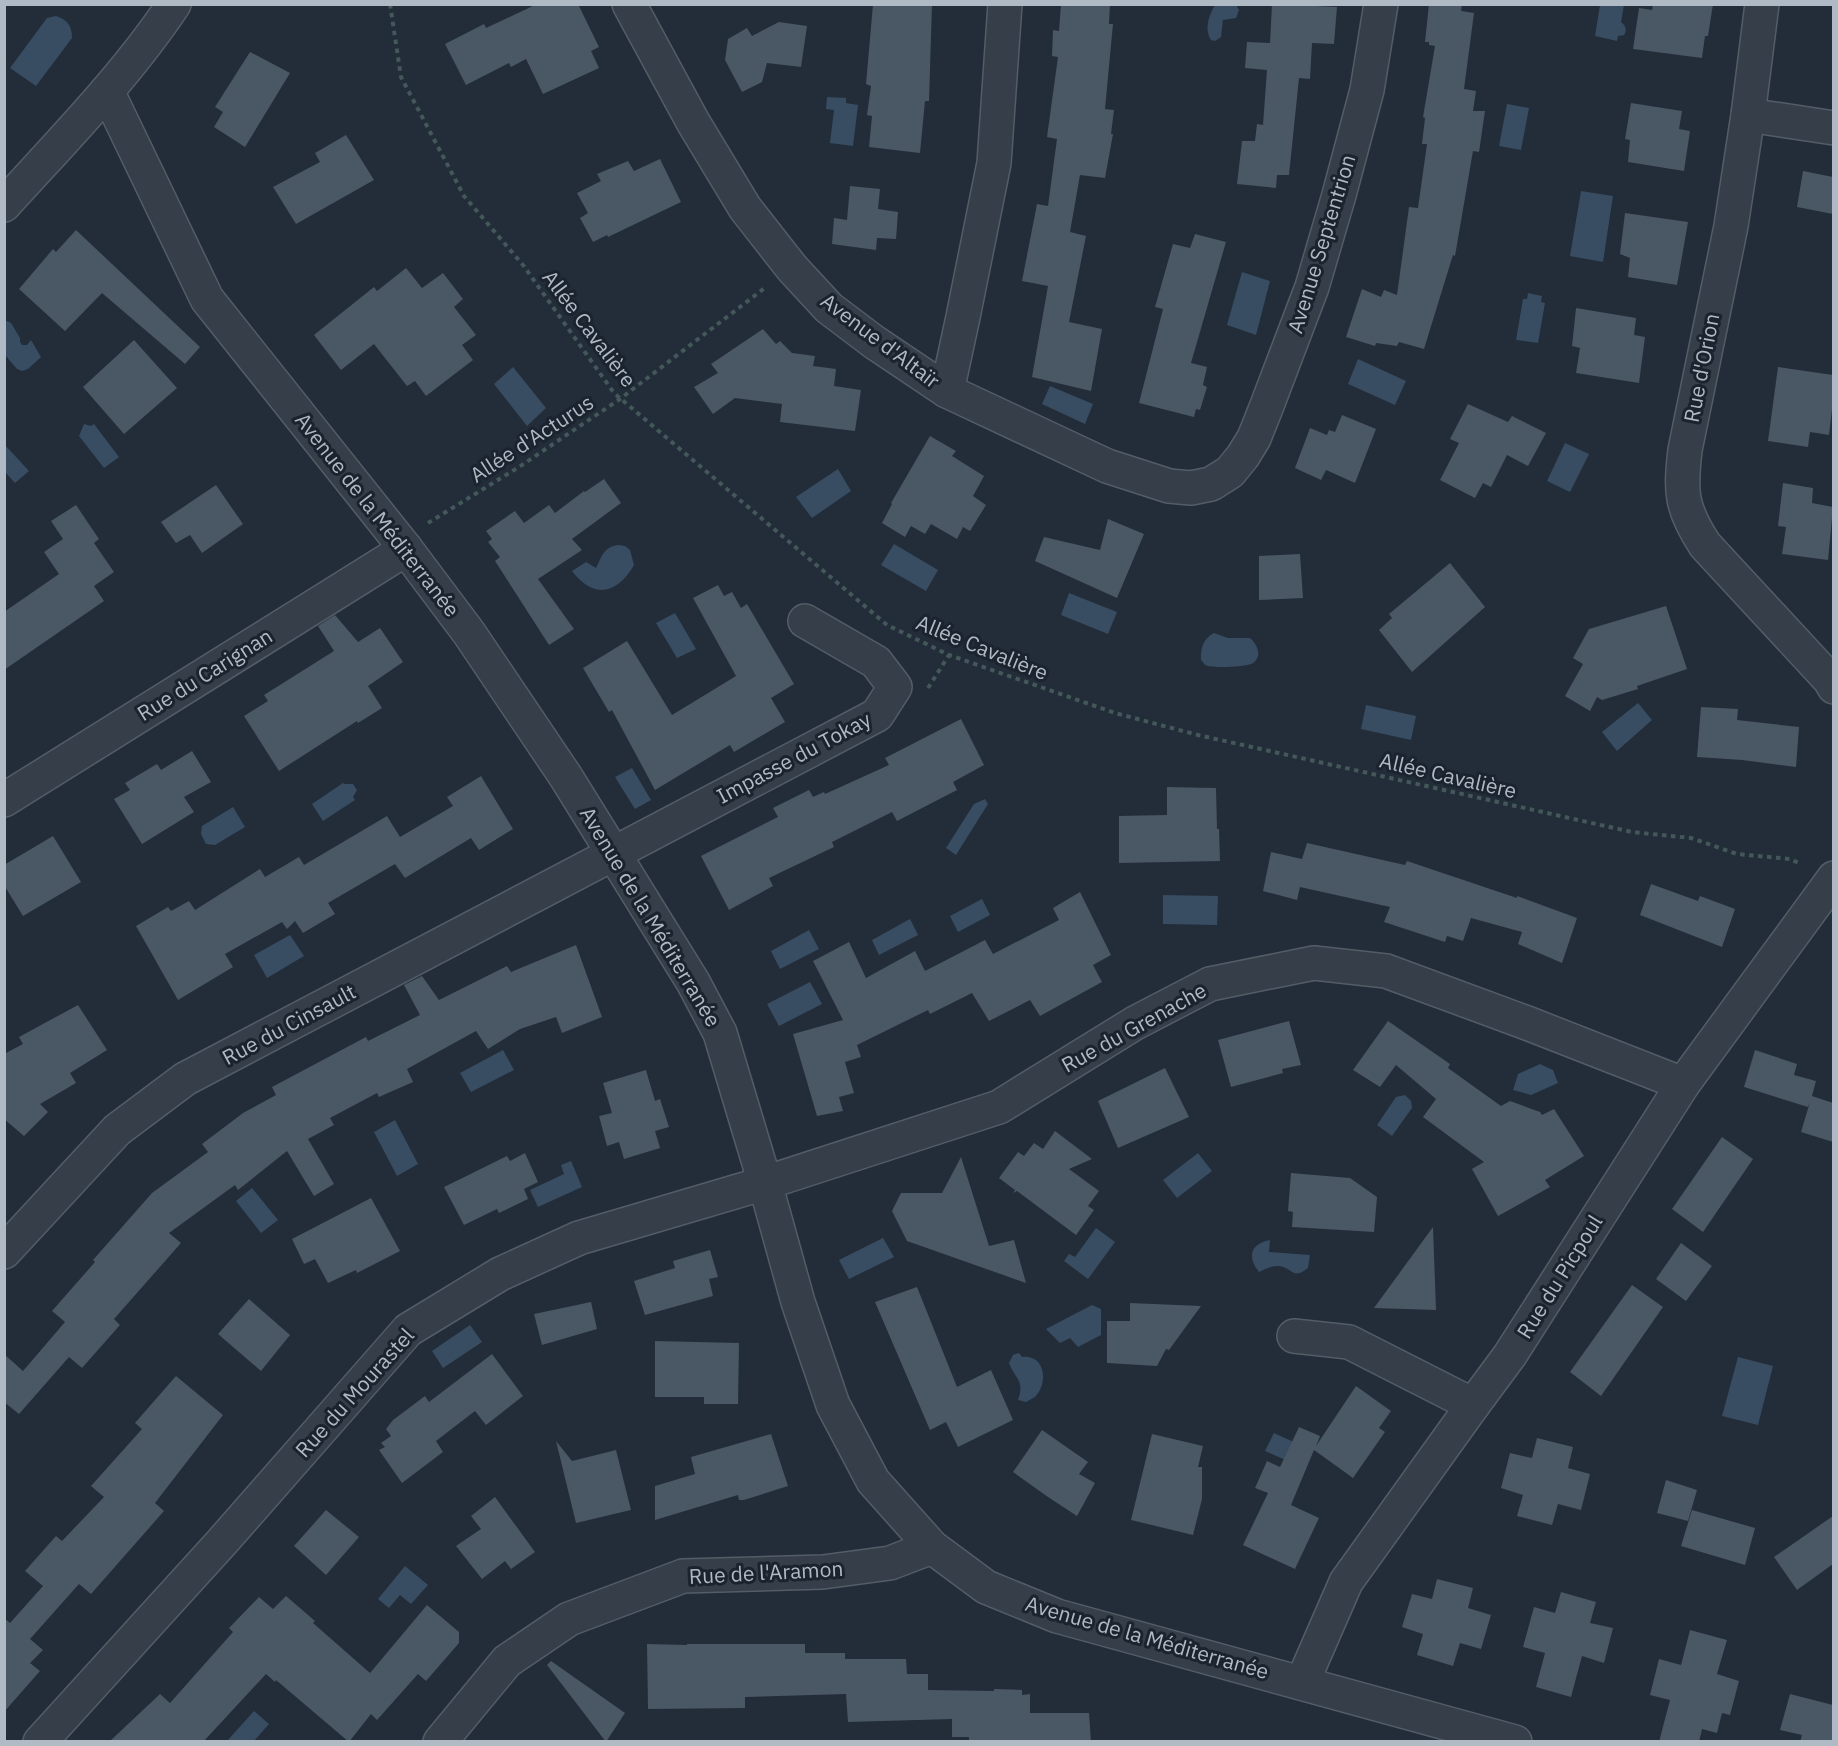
<svg xmlns="http://www.w3.org/2000/svg" width="1838" height="1746" font-family="'IBM Plex Sans',sans-serif">
	<rect width="100%" height="100%" fill="#222d39"/>
	<g fill="#384c62">
		<path d="M1236 5 1239 10 1236 18 1223 20 1221 37 1215 41 1211 40C1204 29 1209 15 1215 5Z"/>
		<path d="M1600 5H1624L1621 22C1626 26 1627 30 1624 35L1618 36 1617 41 1595 36Z"/>
		<path d="M56 16C67 20 72 25 72 38L36 86 10 68 47 18Z"/>
		<path d="M827 97 846 98V103L858 105 853 146 830 143 834 110 826 109Z"/>
		<path d="M1507 104 1529 108 1521 150 1499 146Z"/>
		<path d="M1581 191 1613 196 1603 262 1570 256Z"/>
		<path d="M1242 272 1270 281 1256 335 1227 325Z"/>
		<path d="M1528 293 1542 296 1541 302 1545 303 1538 343 1516 340 1523 299H1527Z"/>
		<path d="M7 321 11 323 20 338V342L22 345H27L31 340 41 357 28 369 22 371 17 369 5 355V322Z"/>
		<path d="M1358 359 1406 381 1395 405 1348 384Z"/>
		<path d="M513 367 546 408 527 426 494 384Z"/>
		<path d="M1050 386 1093 404 1085 424 1042 404Z"/>
		<path d="M84 424 91 426 94 424 119 457 104 468 79 436Z"/>
		<path d="M1565 443 1589 454 1570 492 1547 481Z"/>
		<path d="M4 444 29 471 15 483 5 472Z"/>
		<path d="M838 469 851 491 812 518 796 497Z"/>
		<path d="M894 544 938 570 926 591 881 565Z"/>
		<path d="M618 545 625 546 630 550 634 565C617 595 593 599 572 571L586 562 596 568C602 556 604 547 618 545Z"/>
		<path d="M1069 593 1117 612 1108 634 1061 615Z"/>
		<path d="M675 613 696 649 677 658 656 623Z"/>
		<path d="M1214 633 1228 638H1250C1257 644 1263 656 1253 663 1248 667 1215 668 1208 666 1204 665 1204 663 1201 660 1200 648 1204 638 1214 633Z"/>
		<path d="M1638 703 1652 720 1617 751 1602 732Z"/>
		<path d="M1366 705 1416 716 1411 740 1361 729Z"/>
		<path d="M632 768 651 800 635 809 615 777Z"/>
		<path d="M343 783 345 784H353L357 790 353 797 355 800 323 821 312 804Z"/>
		<path d="M985 799 988 804 956 855 946 848 974 804Z"/>
		<path d="M233 807 245 827 215 845 206 844 201 834 202 826Z"/>
		<path d="M1163 895 1218 896 1217 925 1163 924Z"/>
		<path d="M982 899 990 915 958 932 950 916Z"/>
		<path d="M910 919 918 935 879 955 872 940Z"/>
		<path d="M809 930 819 949 780 969 771 951Z"/>
		<path d="M290 935 304 956 267 978 254 955Z"/>
		<path d="M810 982 822 1004 779 1026 767 1004Z"/>
		<path d="M503 1050 514 1070 471 1092 460 1073Z"/>
		<path d="M1540 1064 1553 1070 1558 1083 1531 1095 1513 1090 1518 1074Z"/>
		<path d="M1405 1095 1411 1101 1412 1108 1392 1136 1377 1125 1396 1097Z"/>
		<path d="M395 1120 418 1164 397 1176 374 1132Z"/>
		<path d="M1198 1153 1212 1171 1177 1198 1163 1180Z"/>
		<path d="M571 1161 582 1187 538 1207 530 1190 564 1174 561 1165Z"/>
		<path d="M252 1188 278 1220 261 1233 236 1201Z"/>
		<path d="M1096 1228 1115 1242 1088 1279 1064 1261 1069 1254 1075 1257Z"/>
		<path d="M883 1238 894 1257 849 1279 839 1260Z"/>
		<path d="M1270 1240 1269 1252 1310 1255 1308 1268C1292 1281 1293 1267 1278 1266 1271 1266 1265 1269 1259 1272 1247 1257 1250 1244 1270 1240Z"/>
		<path d="M1092 1305 1101 1309V1335L1078 1347 1070 1338 1060 1343 1046 1329Z"/>
		<path d="M470 1325 482 1342 443 1368 432 1351Z"/>
		<path d="M1019 1353 1022 1357C1045 1354 1049 1383 1035 1397 1032 1399 1029 1400 1026 1402L1018 1400C1025 1380 1015 1379 1009 1363L1013 1355Z"/>
		<path d="M1738 1357 1773 1366 1758 1425 1722 1416Z"/>
		<path d="M1274 1433 1311 1450 1304 1468 1265 1451Z"/>
		<path d="M405 1566 428 1585 411 1604 400 1595 389 1608 378 1599Z"/>
		<path d="M254 1711 269 1724 254 1741H227Z"/>
	</g>
	<g fill="#4a5764">
		<path d="M537 4H578L599 47 591 51 599 68 543 94 526 59 511 67 509 63 466 85 445 44 484 24 486 28Z"/>
		<path d="M873 4H932L929 101H925L920 153 869 147 872 116 867 115 871 86 866 84Z"/>
		<path d="M1061 4H1110L1109 24H1113L1105 109 1114 110 1111 134H1113L1105 178 1080 175 1070 232 1086 236 1069 322 1102 329 1091 391 1032 377 1048 286 1022 281 1037 204 1048 206 1057 139 1047 137 1058 57 1052 56 1053 30 1059 31Z"/>
		<path d="M1272 4 1337 7 1334 44 1312 43 1310 79 1299 78 1289 175H1277L1276 188 1237 184 1242 141H1255L1257 124 1263 125 1267 70 1245 68 1247 42 1270 43Z"/>
		<path d="M1429 4H1462L1461 11 1474 13 1464 89 1476 91 1473 111H1485L1479 152 1473 151 1455 256 1453 255 1424 349 1399 342 1397 346 1376 343 1375 346 1346 337 1362 289 1381 297 1384 290 1397 295 1409 207 1418 208 1427 144H1422L1425 118 1423 117 1435 46 1429 45V42H1425Z"/>
		<path d="M1653 4H1713L1708 36H1705L1702 58 1633 49 1639 8 1652 10Z"/>
		<path d="M779 22 807 26 801 67 767 63 762 82 742 92 725 60 728 39 747 28 752 36Z"/>
		<path d="M250 52 290 73 245 147 214 127 223 112 215 107Z"/>
		<path d="M1631 103 1682 111 1679 129 1690 131 1684 171 1628 162 1630 140 1625 139Z"/>
		<path d="M346 135 374 180 296 224 273 187 320 162 315 153Z"/>
		<path d="M660 159 681 202 608 237 607 235 593 242 580 218 588 213 577 193 601 181 597 174 628 161 634 171Z"/>
		<path d="M1803 171 1833 177V214L1797 207Z"/>
		<path d="M850 186 880 189 878 209 898 212 896 239 877 238 876 250 832 244 834 218 847 220Z"/>
		<path d="M1625 213 1688 222 1677 285 1628 277 1630 258 1620 254Z"/>
		<path d="M76 230 200 347 185 364 102 293 65 331 19 289 53 249 56 252Z"/>
		<path d="M1195 234 1226 242 1191 363 1207 367 1203 385 1207 387 1200 410 1196 409 1194 417 1139 403 1163 309 1155 307 1173 244 1190 248Z"/>
		<path d="M406 268 422 288 443 273 463 299 454 307 476 335 462 345 473 360 426 396 415 381 407 386 374 344 341 370 314 335 374 287 377 291Z"/>
		<path d="M1576 308 1636 318 1634 335 1645 337 1639 383 1576 373 1580 348 1572 346Z"/>
		<path d="M763 329 776 344 780 341 792 353 815 356 813 366 836 369 834 386 861 390 855 431 780 422 782 404 735 398 713 414 694 387 718 373 711 364Z"/>
		<path d="M134 340 177 388 124 434 83 387Z"/>
		<path d="M1778 367 1833 375V400L1829 435 1810 432 1808 447 1768 441Z"/>
		<path d="M1468 404 1508 422 1512 416 1546 433 1528 466 1507 455 1491 487 1483 483 1475 498 1440 480 1459 443 1450 439Z"/>
		<path d="M1342 415 1376 429 1355 483 1326 470 1321 480 1295 468 1310 428 1327 435 1329 430 1335 432Z"/>
		<path d="M930 436 956 451 952 456 984 476 973 496 986 505 970 531 963 527 957 539 931 524 925 534 911 526 905 537 882 523 892 504 891 503Z"/>
		<path d="M604 479 621 503 572 539 582 550 538 579 574 629 549 645 495 561 500 557 488 542 492 539 486 531 515 511 524 523 549 505 555 513 584 491 585 492Z"/>
		<path d="M1783 483 1813 488 1812 503 1833 507 1828 560 1782 554 1786 527 1778 526Z"/>
		<path d="M216 485 243 524 202 553 190 535 176 543 161 522Z"/>
		<path d="M76 505 99 539 94 543 114 572 94 586 104 601 4 670V612L59 574 44 552 63 539 51 521Z"/>
		<path d="M1108 519 1144 534 1117 598 1035 561 1044 537 1100 550Z"/>
		<path d="M1300 554 1303 598 1259 600V556Z"/>
		<path d="M1450 563 1485 607 1412 672 1379 630 1392 618 1389 614Z"/>
		<path d="M718 585 724 596 732 592 741 608 747 604 794 684 771 698 785 722 734 752 730 745 655 790 612 710 609 712 583 668 627 641 672 715 736 676 693 598Z"/>
		<path d="M1666 606 1687 669 1637 686 1638 689 1602 700 1597 697 1590 711 1565 696 1583 664 1573 658 1589 629Z"/>
		<path d="M335 615 358 642 380 628 403 662 368 686 382 708 358 723 357 721 279 771 244 716 268 701 264 695 334 651 318 626Z"/>
		<path d="M1701 707 1738 709 1737 720 1799 727 1796 767 1742 760 1697 757Z"/>
		<path d="M961 719 984 765 953 782 957 790 897 821 892 812 832 842 834 847 769 878 773 886 729 910 701 856 778 817 773 808 809 790 813 797 824 792 825 794 889 765 885 758Z"/>
		<path d="M192 751 211 782 184 797 194 812 142 844 114 799 130 790 125 783 157 764 161 770Z"/>
		<path d="M481 776 513 829 479 850 471 838 405 878 395 864 328 903 335 914 303 933 295 921 287 929 282 922 225 954 233 967 178 1000 136 926 168 907 171 911 189 901 195 910 260 869 265 877 299 857 304 865 387 816 400 837 453 806 447 797Z"/>
		<path d="M1167 787 1216 788 1217 829H1219L1220 861 1119 863V816L1167 815Z"/>
		<path d="M53 836 81 882 23 916 4 885V865Z"/>
		<path d="M1307 843 1405 865 1407 861 1517 898V896L1577 918 1562 963 1518 944 1522 932 1471 918 1463 941 1447 936 1445 942 1384 922 1390 907 1300 887 1297 900 1263 891 1271 852 1302 859Z"/>
		<path d="M1651 884 1698 901 1700 896 1735 909 1722 947 1640 915Z"/>
		<path d="M1080 892 1111 955 1093 965 1102 982 1040 1016 1030 1000 989 1021 972 993 930 1014 928 1010 857 1045 861 1057 845 1062 854 1093 839 1097 843 1111 817 1116 793 1034 843 1020 813 961 849 942 866 978 915 951 925 971 985 940 993 954 1059 920 1053 908Z"/>
		<path d="M576 945 602 1017 562 1033 556 1017 520 1029 488 1049 476 1031 407 1069 413 1082 379 1097 377 1093 330 1118 334 1125 308 1139 334 1184 314 1196 287 1151 238 1190 235 1185 169 1233 181 1243 114 1319 120 1325 82 1368 69 1357 19 1414 4 1402V1354L23 1371 65 1322 52 1311 95 1262 93 1260 152 1193 208 1152 202 1144 243 1113 276 1095 272 1087 366 1037 368 1041 420 1015 404 985 422 976 439 1000 507 966 511 972Z"/>
		<path d="M78 1005 107 1050 70 1073 76 1083 40 1104 48 1112 24 1136 4 1119V1054L23 1044 19 1037Z"/>
		<path d="M1289 1021 1301 1065 1282 1069 1283 1073 1231 1087 1218 1040Z"/>
		<path d="M1388 1021 1450 1064 1448 1068 1501 1106 1510 1101 1540 1112 1542 1115 1554 1109 1584 1156 1545 1180 1550 1187 1498 1216 1472 1169 1484 1162 1423 1117 1436 1099 1396 1065 1380 1087 1353 1070Z"/>
		<path d="M1755 1050 1797 1064 1794 1075 1816 1081 1812 1096 1833 1103V1142L1801 1132 1810 1102 1808 1107 1744 1087Z"/>
		<path d="M1165 1068 1189 1117 1118 1148 1098 1101Z"/>
		<path d="M646 1070 655 1101 660 1099 669 1127 655 1131 660 1148 624 1159 619 1142 607 1146 599 1116 612 1113 603 1083Z"/>
		<path d="M1055 1131 1092 1159 1069 1169 1099 1191 1088 1206 1094 1210 1076 1235 1017 1191 1013 1193 1015 1190 999 1178 1018 1152 1024 1156 1034 1143 1043 1149Z"/>
		<path d="M1722 1137 1753 1159 1703 1232 1672 1209Z"/>
		<path d="M525 1153 538 1182 524 1189 528 1199 499 1213 497 1209 464 1225 444 1187 507 1156 510 1161Z"/>
		<path d="M961 1157 989 1246 1014 1240 1026 1283 907 1241 892 1211 901 1193H942Z"/>
		<path d="M1291 1173 1350 1178 1377 1197 1374 1232 1292 1227 1293 1212 1288 1211Z"/>
		<path d="M371 1198 400 1251 357 1273 356 1270 328 1283 315 1259 304 1264 292 1239Z"/>
		<path d="M1433 1227 1436 1310 1374 1308Z"/>
		<path d="M1681 1243 1712 1266 1686 1301 1656 1279Z"/>
		<path d="M710 1250 718 1277 709 1279 713 1296 645 1315 634 1281 675 1268 673 1261Z"/>
		<path d="M1632 1285 1663 1307 1601 1396 1570 1372Z"/>
		<path d="M917 1287 957 1387 991 1370 1013 1420 958 1447 946 1422 930 1430 875 1302Z"/>
		<path d="M249 1299 290 1335 261 1371 218 1334Z"/>
		<path d="M591 1302 597 1329 542 1345 534 1314Z"/>
		<path d="M1130 1303 1201 1306 1169 1350 1166 1349 1157 1366 1107 1363V1321H1130Z"/>
		<path d="M655 1341 739 1343 738 1404H704V1397H655Z"/>
		<path d="M492 1354 523 1396 486 1425 475 1411 436 1441 443 1452 402 1483 379 1450 385 1447 381 1443 391 1436 386 1429 393 1420 425 1396 429 1402Z"/>
		<path d="M176 1376 223 1415 155 1503 164 1511 91 1594 79 1584 30 1639 43 1650 30 1663 40 1671 4 1712V1618L10 1623 43 1586 25 1571 56 1536 62 1541 104 1497 91 1486 142 1429 135 1423Z"/>
		<path d="M1356 1386 1391 1411 1379 1428 1385 1432 1353 1478 1314 1450 1291 1505 1319 1518 1295 1569 1243 1545 1268 1493 1255 1488 1267 1461 1280 1467 1299 1427 1320 1436 1316 1446Z"/>
		<path d="M1042 1430 1088 1462 1079 1474 1095 1483 1077 1516 1048 1497 1013 1472Z"/>
		<path d="M771 1434 788 1486 744 1500H739L738 1495 655 1520V1486L695 1474 691 1457Z"/>
		<path d="M1152 1434 1203 1446 1198 1467H1202V1499L1193 1535 1131 1520Z"/>
		<path d="M1537 1438 1573 1447 1568 1468 1590 1474 1581 1510 1558 1504 1552 1525 1517 1516 1523 1495 1501 1488 1510 1453 1532 1458Z"/>
		<path d="M556 1441 572 1461 616 1450 631 1510 576 1523Z"/>
		<path d="M1666 1480 1697 1490 1688 1521 1657 1513Z"/>
		<path d="M495 1497 535 1552 511 1569 505 1561 482 1579 456 1546 481 1529 471 1516Z"/>
		<path d="M326 1510 359 1537 326 1575 294 1546Z"/>
		<path d="M1692 1510 1755 1528 1745 1565 1681 1546Z"/>
		<path d="M1833 1516V1564L1797 1590 1774 1557Z"/>
		<path d="M1437 1579 1473 1588 1468 1608 1491 1615 1481 1649 1460 1643 1453 1666 1417 1655 1423 1634 1402 1627 1412 1594 1432 1599Z"/>
		<path d="M1561 1592 1596 1602 1590 1623 1613 1628 1604 1663 1582 1656 1571 1697 1536 1687 1545 1653 1523 1647 1534 1607 1555 1613Z"/>
		<path d="M286 1596 315 1621 313 1623 370 1673 427 1605 459 1632V1643L426 1681 418 1674 377 1720 371 1714 349 1742 276 1680 275 1682 266 1674 203 1742H109L160 1694 170 1703 233 1632 229 1628 259 1597 273 1609Z"/>
		<path d="M1690 1630 1727 1640 1717 1674 1739 1681 1730 1715 1722 1713 1717 1733 1702 1729 1699 1742H1659L1670 1700 1650 1695 1659 1659 1681 1665Z"/>
		<path d="M647 1644 687 1645V1644H805V1653H845V1659H906L907 1674H928V1690L994 1691V1689L1022 1690V1695L1030 1694V1713H1089L1091 1742H969V1737H952V1719L848 1722 846 1694 745 1697V1708L648 1709Z"/>
		<path d="M551 1661 625 1713 606 1742 547 1665Z"/>
		<path d="M1790 1694 1833 1705V1742H1800L1802 1735 1780 1730Z"/>
	</g>
	<g fill="none" stroke-linecap="round" stroke-linejoin="round">
		<g stroke="#535d67" stroke-width="36">
			<g id="minor">
				<path d="M629 4 693 122 745 208 792 268 829 308 874 342 947 391 1107 466 1169 486 1191 488 1211 484 1230 472 1243 456 1254 438 1266 408 1312 287 1339 195 1367 90 1381 4"/>
				<path d="M1762 4 1748 115 1731 226 1685 450C1680 493 1681 508 1705 545L1830 680 1834 687"/>
				<path d="M107 91 207 299 406 549 469 633 566 777 693 982 720 1033 765 1183 798 1302 833 1405 873 1481 932 1547 986 1587 1057 1616 1515 1742"/>
				<path d="M1748 115 1834 128"/>
				<path d="M4 205C62 141 126 76 174 4"/>
				<path d="M947 391 963 317 994 163 1005 4"/>
				<path d="M4 800 406 549"/>
				<path d="M4 1252 117 1130 185 1079 877 715 895 687 876 662 805 621"/>
				<path d="M1294 1336 1349 1342 1473 1405"/>
				<path d="M1302 1683 1346 1582 1473 1405 1510 1355 1683 1084 1834 878"/>
				<path d="M40 1742 222 1542 408 1330 500 1274 579 1238 765 1183 999 1107 1135 1023 1210 984 1314 963 1386 971 1527 1023 1683 1084"/>
				<path d="M440 1742 507 1661 569 1619 683 1576 823 1572 890 1563 932 1547"/>
			</g>
		</g>
		<g stroke="#445759" stroke-width="4" stroke-dasharray="4.5 4.5" stroke-linecap="butt">
			<path d="M390 4 401 77 464 196 523 265 614 393 887 625 949 655 1115 713 1198 735 1632 832 1691 838 1737 854 1790 859 1801 864"/>
			<path d="M428 523 519 467 620 399 766 287"/>
			<path d="M928 688 949 655"/>
		</g>
		<use href="#minor" stroke="#363f49" stroke-width="33"/>
	</g>
	<g text-anchor="middle" stroke-width="6" stroke-linejoin="round" paint-order="stroke">
		<g font-size="21" fill="#b0bac5" stroke="#1b242e">
			<text transform="translate(1322 244) rotate(-73)" y="7">Avenue Septentrion</text>
			<text transform="translate(589 329) rotate(53)" y="7">Allée Cavalière</text>
			<text transform="translate(880 341) rotate(37)" y="7">Avenue d'Altaïr</text>
			<text transform="translate(1702 368) rotate(-79)" y="7">Rue d'Orion</text>
			<text transform="translate(532 439) rotate(-33)" y="7">Allée d'Acturus</text>
			<text transform="translate(377 515) rotate(52)" y="7">Avenue de la Méditerranée</text>
			<text transform="translate(982 648) rotate(22)" y="7">Allée Cavalière</text>
			<text transform="translate(205 675) rotate(-32)" y="7">Rue du Carignan</text>
			<text transform="translate(794 758) rotate(-28)" y="7">Impasse du Tokay</text>
			<text transform="translate(1448 776) rotate(13)" y="7">Allée Cavalière</text>
			<text transform="translate(650 917) rotate(59)" y="7">Avenue de la Méditerranée</text>
			<text transform="translate(289 1025) rotate(-28)" y="7">Rue du Cinsault</text>
			<text transform="translate(1134 1028) rotate(-29)" y="7">Rue du Grenache</text>
			<text transform="translate(1560 1277) rotate(-58)" y="7">Rue du Picpoul</text>
			<text transform="translate(355 1393) rotate(-48)" y="7">Rue du Mourastel</text>
			<text transform="translate(766 1573) rotate(-3)" y="7">Rue de l'Aramon</text>
			<text transform="translate(1147 1638) rotate(16)" y="7">Avenue de la Méditerranée</text>
		</g>
	</g>
	<rect width="1838" height="1746" fill="none" stroke="#b0bac5" stroke-width="12"/>
</svg>
